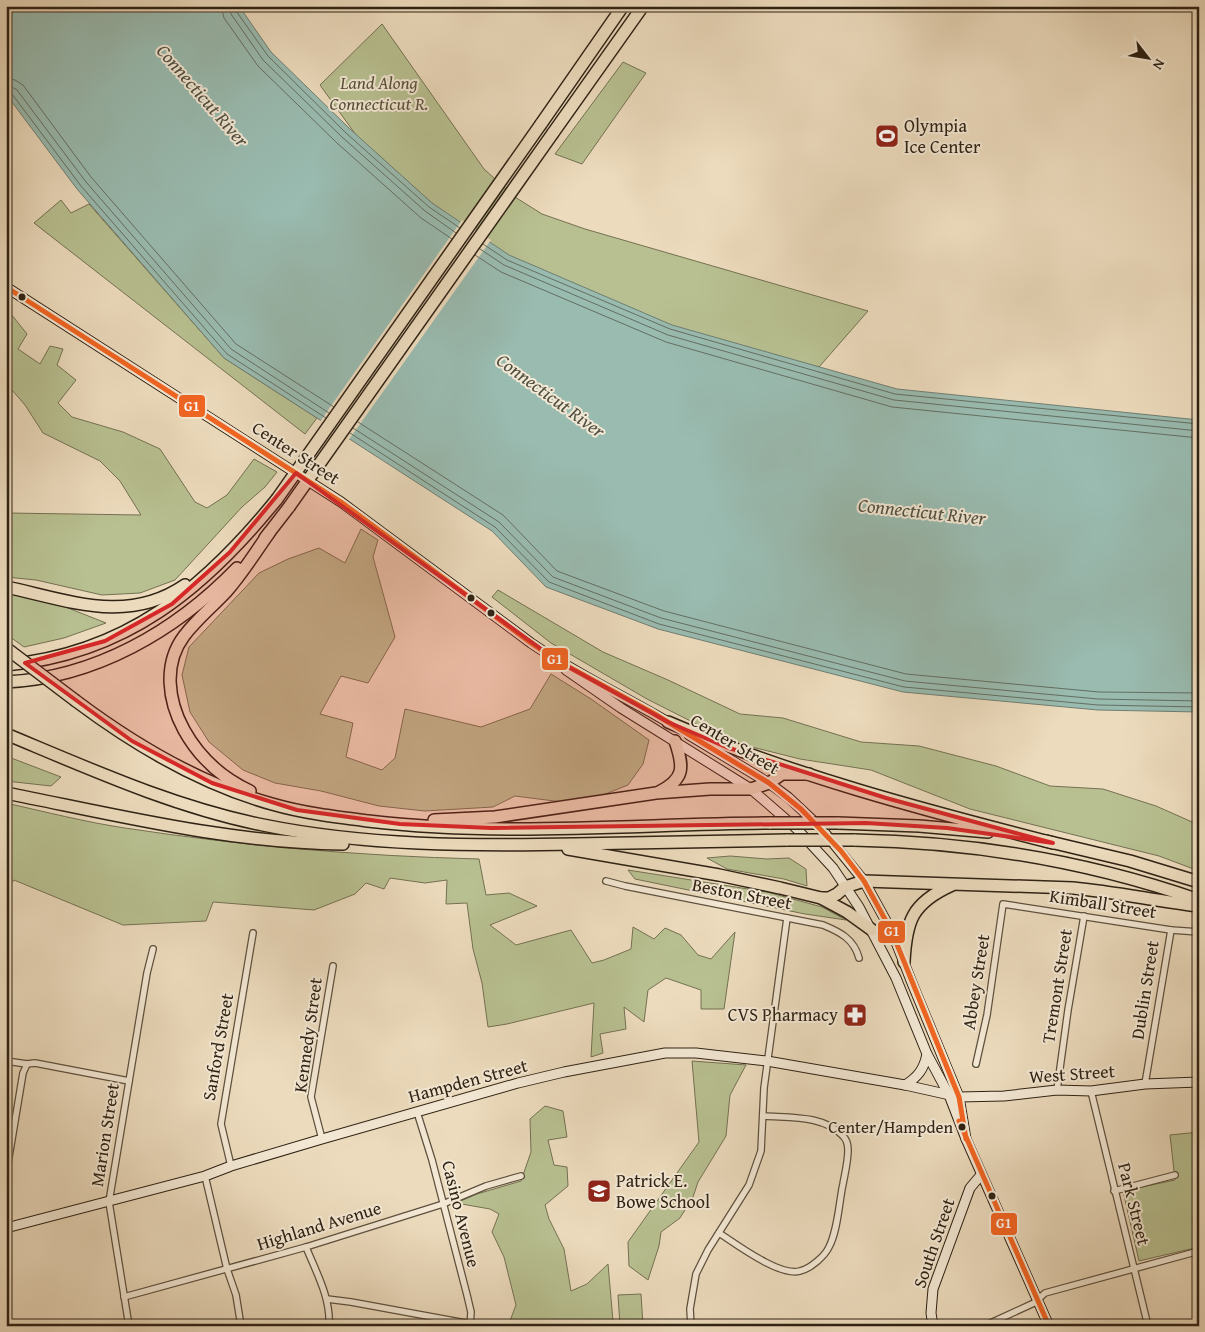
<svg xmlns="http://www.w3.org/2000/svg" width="1205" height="1332" font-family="'Gentium Book Plus',serif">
	<rect width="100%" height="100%" fill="#ecdbbd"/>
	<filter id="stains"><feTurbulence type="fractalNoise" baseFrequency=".004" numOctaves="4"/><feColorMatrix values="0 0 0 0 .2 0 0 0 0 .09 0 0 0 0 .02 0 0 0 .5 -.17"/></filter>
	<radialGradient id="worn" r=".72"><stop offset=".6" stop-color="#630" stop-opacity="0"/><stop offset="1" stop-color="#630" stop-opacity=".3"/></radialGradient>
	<g fill="#b8c091" stroke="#747152">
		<path d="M382 24 484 169 515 197 542 214 585 229 868 311 819 367 572 304 432 203 356 135 320 85Z"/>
		<path d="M623 62 646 73 582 164 555 154Z"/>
		<path d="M61 200 71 213 89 204 224 358 317 418 305 434 34 223Z"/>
		<path d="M11 314 27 334 18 349 40 364 50 346 63 349 57 365 76 380 58 403 72 417 123 432 160 449 195 502 207 508 227 495 254 459 277 472 265 487 242 507 175 580 140 593 102 595 36 580 6 577V513L141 515 120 481 100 461 43 433 25 405 6 383V319Z"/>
		<path d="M361 529 378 540 373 557 395 637 368 683 341 676 320 714 353 723 346 757 382 770 395 758 405 709 481 727 530 709 551 674 591 699 649 740 643 764 628 785 603 795 562 802 515 796 493 807 425 811 379 806 321 791 275 783 243 770 209 742 190 712 182 675 189 647 259 573 288 559 319 548 345 563Z"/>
		<path d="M498 590 603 652 668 680 740 714 783 718 861 742 919 746 996 766 1050 786 1103 789 1156 806 1199 825V871L1159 856 970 809 871 770 800 759 732 742 647 699 551 643 492 597Z"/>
		<path d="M6 592 58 604 106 623 64 638 24 647 6 634Z"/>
		<path d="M6 756 61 777 51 786 6 781Z"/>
		<path d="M6 803C46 812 85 822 125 828 243 846 360 856 479 859L486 895 509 893 537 906 490 925 516 945 571 930 592 963 604 960 631 949 633 927 654 939 665 928 681 935 698 955 711 959 735 932 724 1009H701V990L666 978 648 990 644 1022 624 1007 626 1029 600 1034 603 1053 591 1057 594 1003 507 1024 488 1027 482 983 473 949 467 903 446 904 447 880 425 883 390 878 384 889 366 883 355 894 314 910 213 902 206 921 123 925 14 880 6 890Z"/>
		<path d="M730 856 767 859 789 858 806 869 807 886 784 879 727 869 707 858Z"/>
		<path d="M628 870 767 892 822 907 846 920 805 914 635 879Z"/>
		<path d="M692 1061 746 1065 730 1095 726 1136 698 1182 693 1197 680 1218 661 1232 659 1246 648 1280 629 1266 628 1242 699 1142Z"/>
		<path d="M545 1106 563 1111 567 1137 548 1140 554 1165 567 1167 568 1186 545 1205 549 1219 564 1249 571 1291 587 1284 608 1264 613 1321 612 1326H508L516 1305 504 1257 492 1232 499 1214 490 1209 456 1203 477 1194 521 1181 531 1152 530 1119Z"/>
		<path d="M1199 1132V1247L1139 1261 1123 1191 1175 1180 1170 1135Z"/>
		<path d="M641 1294 643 1326H620L618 1295Z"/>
	</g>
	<path fill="#99bbb0" stroke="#6f7e72" d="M6 6H239L271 52 350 129 432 203 509 255 672 325 897 389 1199 420V712L1098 710 903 692 658 629 546 587 492 531 224 358 77 189 6 94Z"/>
	<path fill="#ecdbbd" d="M462 220 491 240 348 441 319 423Z"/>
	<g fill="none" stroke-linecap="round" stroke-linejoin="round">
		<g stroke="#646e62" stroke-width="1">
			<path d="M221 6 224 18 258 66 337 143 421 218 452 239"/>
			<path d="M229 6 231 14 263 60 342 137 425 211 456 233"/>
			<path d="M235 6 236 11 268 56 346 133 429 207 460 228"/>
			<path d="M6 78 15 80 23 85 91 177 236 344 334 407"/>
			<path d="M6 86 12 87 17 90 86 182 231 349 329 413"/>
			<path d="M6 92 12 94 81 186 227 354 326 418"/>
			<path d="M483 244 507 260 670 329 895 394 1199 424"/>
			<path d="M480 249 504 265 668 335 894 400 1199 431"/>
			<path d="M475 255 501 272 666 342 892 407 1199 438"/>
			<path d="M358 422 503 515 557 571 664 611 906 674 1099 692 1199 693"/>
			<path d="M353 428 499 522 553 577 661 618 905 681 1098 699 1199 701"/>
			<path d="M350 433 495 527 549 582 659 624 904 687 1098 705 1199 707"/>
		</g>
		<g stroke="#5e503e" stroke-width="8">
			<g id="street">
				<path d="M606 881 625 886 823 925C840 932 854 939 859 958"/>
				<path d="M6 1061 27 1064 35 1063 129 1081"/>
				<path d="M976 1064 987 1015 1003 904 1171 930 1199 932"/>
				<path d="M1145 1084 1171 930"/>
				<path d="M1057 1090 1068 1010 1084 916"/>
				<path d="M1091 1091 1148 1326"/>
				<path d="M417 1112 432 1160 467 1295 471 1312 470 1326"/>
				<path d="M322 1139 311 1097 333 966"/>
				<path d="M231 1166 221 1124 253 933"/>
				<path d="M6 1175 23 1073 27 1064"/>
				<path d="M205 1176 227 1269 236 1295 241 1326"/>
				<path d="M1114 1191 1175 1175"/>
				<path d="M719 1233C736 1244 780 1277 800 1271 810 1269 825 1256 829 1247 838 1230 839 1202 843 1184 845 1173 848 1161 848 1150 848 1145 846 1139 843 1136 824 1115 790 1118 764 1116"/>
				<path d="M306 1247C316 1272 331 1298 329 1326"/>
				<path d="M124 1297 306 1247 443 1204 486 1186 521 1176"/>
				<path d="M327 1299 351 1302 471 1324"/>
				<path d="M129 1326 109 1202 147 973 153 949"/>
				<path d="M691 1326 690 1309 696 1274 708 1250 749 1185 761 1151 764 1088 787 918"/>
				<path d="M984 1326 1034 1303 1045 1293 1199 1251"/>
			</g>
		</g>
		<g stroke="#2f2214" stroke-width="11">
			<g id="secondary">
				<path d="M6 287 341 502 531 643C576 674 626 697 673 725"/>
				<path d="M566 670 621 708 751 789 797 829 833 868 859 907 896 978 927 1054 949 1095 966 1139 1049 1326"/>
				<path d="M689 735 769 783 788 797 820 827 864 881 892 932 912 983 959 1097 966 1139"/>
				<path d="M905 1085C918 1077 924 1069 927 1054"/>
				<path d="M6 1228 205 1176 231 1166 322 1139 518 1083 564 1072 665 1053H696L767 1061 905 1085 959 1097 1004 1096 1057 1090 1091 1091 1145 1084 1199 1082"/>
				<path d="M933 1326 931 1313 933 1289 970 1188 981 1175"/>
			</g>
		</g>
		<g stroke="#2f2214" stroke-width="14">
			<g id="highway">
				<path d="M541 124 623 6"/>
				<path d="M553 133 643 6"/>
				<path d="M265 538 289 507"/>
				<path d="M6 587C68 600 127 625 185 585"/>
				<path d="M6 665C126 654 204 589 277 499"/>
				<path d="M6 682C95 678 176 631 237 568"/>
				<path d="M76 701C136 746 200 784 272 804 303 813 336 817 368 821 502 837 637 824 771 823"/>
				<path d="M668 722C791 775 924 810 1053 843"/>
				<path d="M6 734C90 769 174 807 263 825 366 846 472 846 575 844 646 842 717 841 788 840"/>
				<path d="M250 791C222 778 199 757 184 730 168 701 163 664 184 636 196 620 212 607 226 592 242 574 255 553 269 533"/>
				<path d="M659 792C685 779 684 767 675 741"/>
				<path d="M6 793C117 815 229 843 343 844"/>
				<path d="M434 820 495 817 656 793 710 789H751L769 783 782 774H809"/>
				<path d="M838 823 919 826 988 832"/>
				<path d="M854 840C972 842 1087 861 1199 900"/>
				<path d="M1046 841 1130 861 1199 882"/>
				<path d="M568 849 719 875 780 888 821 898H829L837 894 845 887 864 881 1073 888C1115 892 1157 901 1199 906"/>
				<path d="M821 898 847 912 872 930"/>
				<path d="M904 962C906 921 912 903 952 885"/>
			</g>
		</g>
		<use href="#street" stroke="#f3e8d4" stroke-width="5.5"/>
		<use href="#secondary" stroke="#f3e8d4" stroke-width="9"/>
		<use href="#highway" stroke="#ecdbbd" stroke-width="11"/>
		<g stroke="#2f2214" stroke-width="14" stroke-linecap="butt">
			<g id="highway-bridge">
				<path d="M277 499 541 124"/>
				<path d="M289 507 553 133"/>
				<path d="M6 648 76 701"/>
				<path d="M771 823H838"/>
				<path d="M788 840H854"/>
			</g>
		</g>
		<use href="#highway-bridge" stroke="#ecdbbd" stroke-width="11"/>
		<g stroke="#f3e8d4" stroke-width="9">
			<g id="bus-1">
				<path d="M6 287 341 502 531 643 558 661 653 713 769 783 801 809 841 851 864 881 892 932 959 1097 966 1139"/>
				<path d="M959 1121 1049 1326"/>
			</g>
		</g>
		<use href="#bus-1" stroke="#f26522" stroke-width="5"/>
	</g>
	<path fill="#d62828" fill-opacity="0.2" stroke="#d62828" stroke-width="4" stroke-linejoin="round" d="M296 473 558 661 668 722 726 747 886 798 1053 843 947 828 866 823 491 828 400 824 297 810 212 783 132 741 25 663 105 641 172 604 230 552Z"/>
	<defs>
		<g id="stadium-square" transform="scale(1.25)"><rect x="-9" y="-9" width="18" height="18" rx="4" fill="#8f2418" stroke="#f3e8d4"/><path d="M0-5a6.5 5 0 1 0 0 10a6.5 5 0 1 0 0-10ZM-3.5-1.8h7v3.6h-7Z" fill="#fff"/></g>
		<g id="pharmacy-square" transform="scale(1.25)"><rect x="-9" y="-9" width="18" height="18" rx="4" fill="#8f2418" stroke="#f3e8d4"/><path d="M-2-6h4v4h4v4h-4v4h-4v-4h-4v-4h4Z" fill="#fff"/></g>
		<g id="school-square" transform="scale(1.25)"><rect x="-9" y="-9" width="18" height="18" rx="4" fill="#8f2418" stroke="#f3e8d4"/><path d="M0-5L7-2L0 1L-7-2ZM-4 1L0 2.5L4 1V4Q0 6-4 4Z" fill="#fff"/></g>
	</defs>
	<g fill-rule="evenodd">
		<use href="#stadium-square" x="887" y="136"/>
		<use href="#pharmacy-square" x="855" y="1015"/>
		<use href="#school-square" x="599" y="1191"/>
	</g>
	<g fill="#2f2214" stroke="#f3e8d4" stroke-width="2">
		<circle cx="22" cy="297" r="4.5"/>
		<circle cx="471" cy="598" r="4.5"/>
		<circle cx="491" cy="613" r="4.5"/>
		<circle cx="962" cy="1127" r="4.5"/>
		<circle cx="992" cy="1196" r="4.5"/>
	</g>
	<g text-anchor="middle" stroke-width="4" stroke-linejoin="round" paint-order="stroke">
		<g font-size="17" fill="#2f2214" stroke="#f3e8d4" text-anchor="end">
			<text x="953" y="1133">Center/Hampden</text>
		</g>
		<g font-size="18" font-style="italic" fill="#58513a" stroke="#f3e8d4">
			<text x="379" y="89">Land Along<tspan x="379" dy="21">Connecticut R.</tspan></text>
		</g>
		<g font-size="18" fill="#2f2214" stroke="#f3e8d4" text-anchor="start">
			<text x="904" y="132">Olympia<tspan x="904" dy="21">Ice Center</tspan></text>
			<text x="838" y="1021" text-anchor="end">CVS Pharmacy</text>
			<text x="616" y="1187">Patrick E.<tspan x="616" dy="21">Bowe School</tspan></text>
		</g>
		<g font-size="18" fill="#2f2214" stroke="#f3e8d4">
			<text transform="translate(296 453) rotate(33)" y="6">Center Street</text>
			<text transform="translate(735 744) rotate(31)" y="6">Center Street</text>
			<text transform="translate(742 894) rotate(11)" y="6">Beston Street</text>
			<text transform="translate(1103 904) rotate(9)" y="6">Kimball Street</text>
			<text transform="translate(976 982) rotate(-81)" y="6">Abbey Street</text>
			<text transform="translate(1057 986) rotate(-81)" y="6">Tremont Street</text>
			<text transform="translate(1145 990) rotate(-81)" y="6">Dublin Street</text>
			<text transform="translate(308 1035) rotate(-82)" y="6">Kennedy Street</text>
			<text transform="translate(218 1047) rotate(-80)" y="6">Sanford Street</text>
			<text transform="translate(1072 1074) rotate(-4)" y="6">West Street</text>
			<text transform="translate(468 1081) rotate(-15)" y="6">Hampden Street</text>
			<text transform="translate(105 1135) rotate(-81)" y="6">Marion Street</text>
			<text transform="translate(1134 1204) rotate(76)" y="6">Park Street</text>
			<text transform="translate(461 1214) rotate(76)" y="6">Casino Avenue</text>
			<text transform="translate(319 1226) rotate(-17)" y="6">Highland Avenue</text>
			<text transform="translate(934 1243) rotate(-71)" y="6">South Street</text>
		</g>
		<g font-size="19" font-style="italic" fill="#4f5043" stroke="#f3e8d4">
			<text transform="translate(203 95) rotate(49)" y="7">Connecticut River</text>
			<text transform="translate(551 395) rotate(36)" y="7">Connecticut River</text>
			<text transform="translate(922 511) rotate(6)" y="7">Connecticut River</text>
		</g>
	</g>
	<g stroke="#f3e8d4" stroke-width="2">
		<rect x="178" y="394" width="28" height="24" rx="5" fill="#f26522"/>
		<rect x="541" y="647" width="28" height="24" rx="5" fill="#f26522"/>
		<rect x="877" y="920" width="29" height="24" rx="5" fill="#f26522"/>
		<rect x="990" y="1212" width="28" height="24" rx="5" fill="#f26522"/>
	</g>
	<g font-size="14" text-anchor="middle" font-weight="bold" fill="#fff">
		<text x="192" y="411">G1</text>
		<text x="555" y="664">G1</text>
		<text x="892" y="936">G1</text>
		<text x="1004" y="1228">G1</text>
	</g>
	<rect width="1205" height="1332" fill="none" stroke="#ecdbbd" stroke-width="25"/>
	<rect x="8" y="8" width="1190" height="1317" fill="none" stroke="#2f2214" stroke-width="2.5"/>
	<rect x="12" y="12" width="1180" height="1307" fill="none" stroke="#2f2214"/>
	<g transform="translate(1148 58) rotate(121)" stroke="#f3e8d4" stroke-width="4" paint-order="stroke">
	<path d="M0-4L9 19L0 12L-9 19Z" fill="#2f2214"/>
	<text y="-8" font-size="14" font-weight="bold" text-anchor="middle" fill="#2f2214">N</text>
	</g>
	<rect width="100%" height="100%" filter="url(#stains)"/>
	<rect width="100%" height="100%" fill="url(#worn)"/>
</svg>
